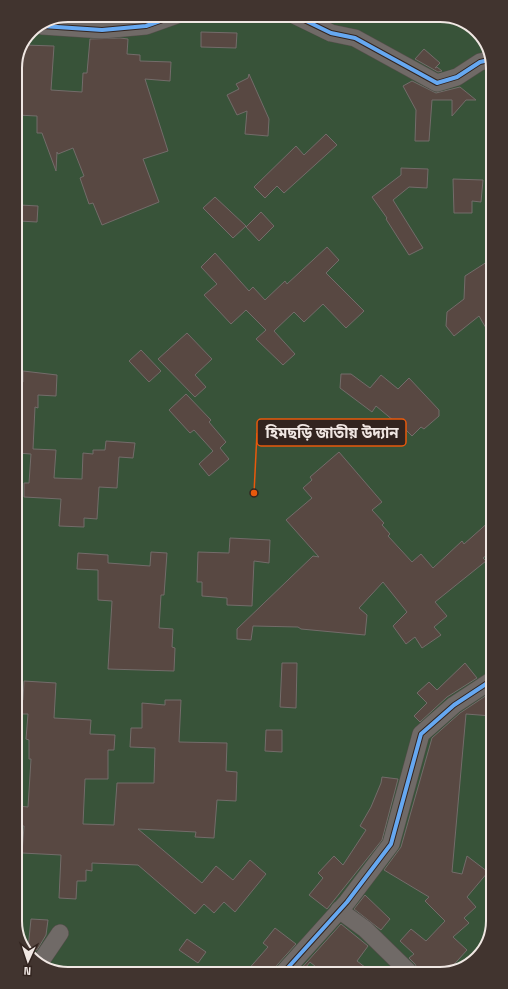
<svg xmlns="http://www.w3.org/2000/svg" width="508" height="989" font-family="'Space Grotesk','Noto Sans Bengali',sans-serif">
	<rect width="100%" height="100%" fill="#38302c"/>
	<path fill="#385339" d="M68 15H443L472 26 489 48 493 921 484 950 460 970 65 974 36 963 19 941 15 65 31 30Z"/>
	<g fill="#584842" stroke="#736c6a">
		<path d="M201 32 237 33 236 48 201 47Z"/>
		<path d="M120 38 128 39 127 54 140 55V61L171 62 170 81 145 79 168 151 143 159 159 202 102 225 93 203 89 204 80 178 84 176 73 148 58 154 57 152 56 171 42 133H37V116L17 115 20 68H18V58L24 45 54 46 51 90 82 92 83 73H87L90 39Z"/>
		<path d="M424 49 440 63 435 68 437 67 442 71 438 72 415 59Z"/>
		<path d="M249 74 269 119 268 136 245 134 247 111 237 115 227 95 239 89 236 84 248 78Z"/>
		<path d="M412 81 436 93 460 87 476 100H466L452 116V100H432L429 141H415L416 110 403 86Z"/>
		<path d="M326 134 337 145 284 193 277 186 265 198 254 187 296 146 304 155Z"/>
		<path d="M401 168 428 169 427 188 409 187 393 200 423 248 409 255 386 219 387 218 372 197 401 175Z"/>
		<path d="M453 179 483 180 481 202 472 201V213H454Z"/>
		<path d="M215 197 246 226 233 238 203 208Z"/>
		<path d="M20 205 38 206 37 222 19 221Z"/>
		<path d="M261 212 274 226 259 241 246 227Z"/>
		<path d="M327 247 339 260 326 273 364 311 346 328 323 304 304 322 294 312 274 331 295 354 283 365 256 339 266 330 246 310 231 324 204 295 217 284 201 267 215 253 249 291 253 287 265 300 285 281 287 284Z"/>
		<path d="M490 260V335L479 316 454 336 446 326 447 312 464 299 465 276Z"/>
		<path d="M187 333 212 359 195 375 206 387 195 397 158 359Z"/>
		<path d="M141 350 161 371 149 382 129 361Z"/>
		<path d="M23 371 57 375 56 396 38 395V408L35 407 33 449 56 450 54 478 82 479 83 453 93 454V450H105L106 441 135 443 133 458 119 457 117 488 99 487 97 519 84 518V527L59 526 61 499 24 497V483H29L31 454 17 453V383L23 382Z"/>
		<path d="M341 374H351L370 388 381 375 398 389 409 378 439 410V416L424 429 421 427 412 436 396 420 394 421 376 406 372 412 340 388Z"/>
		<path d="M186 394 211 420 209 422 226 442 220 448 229 459 209 476 199 464 213 451 194 430 190 433 169 410Z"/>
		<path d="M339 452 382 502 372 510 384 523 382 525 390 534 388 536 412 562 421 554 433 568 462 541 464 544 491 520V552L483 558 486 561 435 602 447 616 434 627 441 635 422 648 415 637 406 644 393 626 407 612 383 582 359 608 367 615 365 635 301 629 298 627 253 626 251 640 237 639V629L313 556 319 557 286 520 312 498 303 488 312 480 310 477Z"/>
		<path d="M230 538 270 540 269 563 254 561 252 606 227 605V598L202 596V582H197L198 552 229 553Z"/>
		<path d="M151 552 167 553 164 595H161L159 628 173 629 172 647 175 648 174 671 108 669 112 601 98 600V570L77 569 78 553 108 555V563L150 566Z"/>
		<path d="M282 663H297L296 708 280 707Z"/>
		<path d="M465 663 477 678 447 697 420 722 414 716 427 703 417 693 429 682 437 690Z"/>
		<path d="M24 681 56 683 54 718 91 720 90 734 115 735 114 750H108V779H85L83 824 114 825 117 783H154L155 748 130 747 131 728H142V703L165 705V700H181L179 742 227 743 226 771 237 772 236 801 217 800 214 838 195 837 196 832 138 829 202 883 216 866 233 880 250 860 266 874 235 912 224 902 214 913 204 904 195 914 138 865 92 863V871L86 870V881H77L76 899 59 898 61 855 22 853 24 826H18V806L28 807 31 759H29V740L26 739 28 714H18L19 700H23Z"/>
		<path d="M490 693H492V716L466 714 452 872 462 874 467 856 488 872 467 897 476 907 464 918 469 923 453 937 467 950 449 970H418L415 964 409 958 414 954 400 941 411 929 426 941 445 921 425 901 429 897 384 870 401 847 432 738 460 713Z"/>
		<path d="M266 730H282V752L265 751Z"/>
		<path d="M382 777 398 779 382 840 327 909 309 895 323 878 318 873 334 856 343 865 366 830 360 826 371 807 381 783Z"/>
		<path d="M365 895 390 919 381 930 354 909Z"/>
		<path d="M31 919 48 920 46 935 37 950 28 949Z"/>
		<path d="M341 924 368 946 357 961 370 971H321L310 962 302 972H298Z"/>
		<path d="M275 928 296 944 277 965 274 972H246L268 947 263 943Z"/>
		<path d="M187 939 206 952 198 963 179 950Z"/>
	</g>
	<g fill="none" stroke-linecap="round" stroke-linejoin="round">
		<g stroke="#554e4b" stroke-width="18">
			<g id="minor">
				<path d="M294 15 331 33 355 38 437 83 457 77 480 62 489 60"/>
				<path d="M42 26 102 30 146 26 177 15"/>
				<path d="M339 910 365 929 408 971"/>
				<path d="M39 964 60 933"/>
				<path d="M284 972 347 902 391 844 421 734 454 705 492 680"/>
			</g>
		</g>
		<use href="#minor" stroke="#706a67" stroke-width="17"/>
		<g stroke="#32241f" stroke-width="6">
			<g id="cycleway">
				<path d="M294 15 331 33 355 38 437 83 457 77 480 62 489 60"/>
				<path d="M42 26 102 30 146 26 177 15"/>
				<path d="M284 972 347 902 391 844 421 734 454 705 492 680"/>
			</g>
		</g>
		<use href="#cycleway" stroke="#66a8f1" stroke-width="4"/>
	</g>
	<path d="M0 0H508V989H0ZM68 22H440A46 46 0 0 1 486 68V921A46 46 0 0 1 440 967H68A46 46 0 0 1 22 921V68A46 46 0 0 1 68 22Z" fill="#41342f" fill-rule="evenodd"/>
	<path fill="none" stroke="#f0e7e3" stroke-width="2" d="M68 22H440A46 46 0 0 1 486 68V921A46 46 0 0 1 440 967H68A46 46 0 0 1 22 921V68A46 46 0 0 1 68 22Z"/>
	<path fill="none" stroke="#e8590c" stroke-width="1.5" d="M254 493L257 433"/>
	<circle fill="#e8590c" stroke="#32241f" stroke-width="1.5" cx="254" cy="493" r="4"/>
	<rect fill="#32241f" stroke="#e8590c" stroke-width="1.5" x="257" y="419" width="149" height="27" rx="4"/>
	<g font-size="15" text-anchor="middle" font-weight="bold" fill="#f0e7e3">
		<text x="332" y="438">হিমছড়ি জাতীয় উদ্যান</text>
	</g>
	<g transform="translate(28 961) rotate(183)" stroke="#32241f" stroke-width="3" paint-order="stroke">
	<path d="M0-3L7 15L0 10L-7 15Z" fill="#f0e7e3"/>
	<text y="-6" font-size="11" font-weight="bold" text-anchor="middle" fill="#f0e7e3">N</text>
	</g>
</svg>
